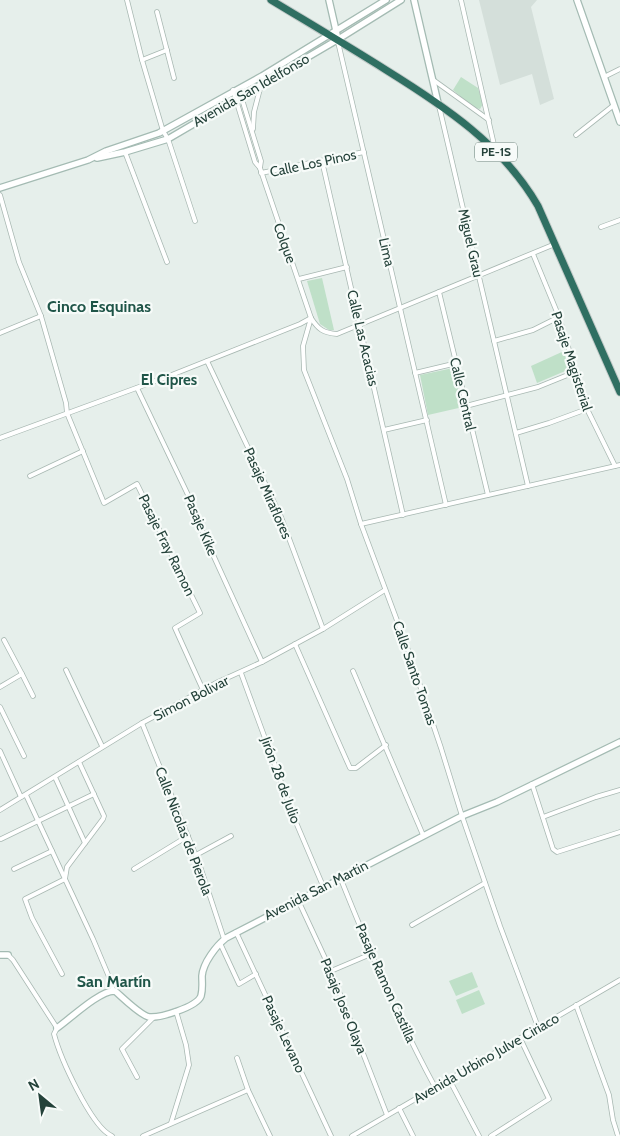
<svg xmlns="http://www.w3.org/2000/svg" width="620" height="1136" font-family="Cabin,sans-serif">
	<rect width="100%" height="100%" fill="#e6efeb"/>
	<path fill="#d4dfda" d="M479 0H537L531 7 554 99 540 105 532 74 500 85Z"/>
	<g fill="#bfe0c8">
		<path d="M461 77 478 88 483 104 480 109 473 107 453 90Z"/>
		<path d="M322 278 334 330H329L320 324 307 281Z"/>
		<path d="M564 351 570 369 537 383 531 366Z"/>
		<path d="M453 368 463 407 428 415 420 375Z"/>
		<path d="M472 972 478 987 456 996 449 981Z"/>
		<path d="M479 990 485 1004 462 1014 456 1000Z"/>
	</g>
	<g fill="none" stroke-linecap="round" stroke-linejoin="round">
		<g stroke="#a8b8b2" stroke-width="5.5">
			<g id="street">
				<path d="M127 0 142 60 163 131 168 139 195 221"/>
				<path d="M461 0 495 149"/>
				<path d="M157 12 174 78"/>
				<path d="M338 42 446 505"/>
				<path d="M142 60 167 50"/>
				<path d="M604 77 620 69"/>
				<path d="M432 79 489 120"/>
				<path d="M233 90 255 162 260 168 311 318C318 329 323 333 337 334L555 244"/>
				<path d="M241 96 261 161 260 168"/>
				<path d="M439 106 528 486"/>
				<path d="M253 129 254 112 261 85"/>
				<path d="M576 135 614 105"/>
				<path d="M125 152 167 262"/>
				<path d="M322 161 403 515"/>
				<path d="M261 173 364 152"/>
				<path d="M0 195 19 262 41 316 66 403 67 413 104 503 137 484 200 613 175 628 203 690"/>
				<path d="M601 227 620 220"/>
				<path d="M533 254 559 317 587 409 615 466"/>
				<path d="M299 279 347 267"/>
				<path d="M439 292 488 495"/>
				<path d="M311 318 303 346 304 370 347 479 361 524 408 650 441 748 462 816 500 926 538 1027"/>
				<path d="M0 333 41 316"/>
				<path d="M494 341 533 330 559 317"/>
				<path d="M207 361 281 517 323 629"/>
				<path d="M415 373 457 363"/>
				<path d="M137 388 189 497 194 513 262 662"/>
				<path d="M466 406 538 387 575 372"/>
				<path d="M384 430 427 420"/>
				<path d="M516 433 549 423 587 409"/>
				<path d="M0 438 169 376 300 324 311 318"/>
				<path d="M30 476 83 451"/>
				<path d="M361 524 620 465"/>
				<path d="M295 644 350 768H356L386 745"/>
				<path d="M66 670 102 746"/>
				<path d="M353 671 423 835"/>
				<path d="M241 673 295 820 323 886"/>
				<path d="M22 674 33 696"/>
				<path d="M0 687 22 674 4 640"/>
				<path d="M0 707 24 756"/>
				<path d="M142 723 200 866 224 939"/>
				<path d="M0 751 21 797"/>
				<path d="M79 762 104 816 103 819 67 867 65 879 93 939 112 984 113 991"/>
				<path d="M55 777 85 843"/>
				<path d="M532 784 553 849 557 852 620 832"/>
				<path d="M26 795 65 879 25 899 32 918 62 974"/>
				<path d="M0 810 142 723 218 682 262 662 323 629 385 590"/>
				<path d="M543 817 596 797 620 790"/>
				<path d="M1 839 94 794"/>
				<path d="M196 855 231 836"/>
				<path d="M14 869 52 851"/>
				<path d="M134 869 188 836"/>
				<path d="M340 877C369 949 398 1019 435 1087"/>
				<path d="M298 900 331 971 387 1115"/>
				<path d="M412 925 485 883"/>
				<path d="M236 932 331 1136"/>
				<path d="M220 943 239 984 256 974"/>
				<path d="M8 955 13 960 57 1028 54 1034C60 1057 91 1127 112 1136"/>
				<path d="M331 971 371 954"/>
				<path d="M576 1005 609 1095 613 1120 618 1136"/>
				<path d="M237 1058 248 1090 270 1136"/>
				<path d="M137 1077 122 1049 154 1017"/>
				<path d="M449 1079 479 1136"/>
				<path d="M399 1108 413 1136"/>
				<path d="M171 1123 189 1065 186 1045 176 1011"/>
				<path d="M143 1136 248 1090"/>
				<path d="M352 1136 620 980"/>
				<path d="M491 1136 549 1099 520 1038"/>
			</g>
		</g>
		<g stroke="#a4bbb3" stroke-width="8">
			<g id="secondary">
				<path d="M329 0 337 35"/>
				<path d="M414 0 438 103"/>
				<path d="M577 0 620 122"/>
				<path d="M97 158 125 152 168 139 337 40 401 0"/>
				<path d="M0 188 88 160 106 151 159 133 262 76 386 0"/>
				<path d="M0 955H8"/>
				<path d="M57 1028C70 1019 100 990 115 991 123 998 140 1015 149 1017 160 1018 197 1007 201 996 203 989 202 983 202 976 203 963 216 946 226 938L462 816 497 802 620 742"/>
			</g>
		</g>
		<g stroke="#c2cac8" stroke-width="9">
			<path id="highway" d="M271 0C309 23 348 46 386 70 444 106 503 145 538 206L620 392"/>
		</g>
		<use href="#street" stroke="#fff" stroke-width="4"/>
		<use href="#secondary" stroke="#fff" stroke-width="5.5"/>
		<use href="#highway" stroke="#2f6f62" stroke-width="7"/>
	</g>
	<g text-anchor="middle" stroke-width="4.5" stroke-linejoin="round" paint-order="stroke">
		<rect fill="#f7fbf9" stroke="#637a73" stroke-width="1" x="475" y="142.5" width="42" height="19" rx="4"/>
		<g font-size="12" font-weight="bold" fill="#24423a">
			<text x="496" y="156">PE-1S</text>
		</g>
		<g font-size="14" fill="#24423a" stroke="#f7fbf9">
			<text transform="translate(251 90) rotate(-30)" y="5">Avenida San Idelfonso</text>
			<text transform="translate(313 163) rotate(-12)" y="5">Calle Los Pinos</text>
			<text transform="translate(285 243) rotate(70)" y="5">Colque</text>
			<text transform="translate(471 243) rotate(77)" y="5">Miguel Grau</text>
			<text transform="translate(387 252) rotate(77)" y="5">Lima</text>
			<text transform="translate(363 338) rotate(77)" y="5">Calle Las Acacias</text>
			<text transform="translate(572 361) rotate(72)" y="5">Pasaje Magisterial</text>
			<text transform="translate(463 394) rotate(77)" y="5">Calle Central</text>
			<text transform="translate(268 493) rotate(66)" y="5">Pasaje Miraflores</text>
			<text transform="translate(201 525) rotate(67)" y="5">Pasaje Kike</text>
			<text transform="translate(167 545) rotate(64)" y="5">Pasaje Fray Ramon</text>
			<text transform="translate(415 673) rotate(71)" y="5">Calle Santo Tomas</text>
			<text transform="translate(191 698) rotate(-27)" y="5">Simon Bolivar</text>
			<text transform="translate(281 780) rotate(70)" y="5">Jirón 28 de Julio</text>
			<text transform="translate(184 831) rotate(69)" y="5">Calle Nicolas de Pierola</text>
			<text transform="translate(316 890) rotate(-27)" y="5">Avenida San Martin</text>
			<text transform="translate(386 983) rotate(66)" y="5">Pasaje Ramon Castilla</text>
			<text transform="translate(344 1006) rotate(68)" y="5">Pasaje Jose Olaya</text>
			<text transform="translate(284 1034) rotate(65)" y="5">Pasaje Levano</text>
			<text transform="translate(486 1058) rotate(-30)" y="5">Avenida Urbino Julve Ciriaco</text>
		</g>
		<g font-size="15" font-weight="bold" fill="#1f5548" stroke="#f7fbf9">
			<text x="169" y="385">El Cipres</text>
		</g>
		<g font-size="16" font-weight="bold" fill="#1f5548" stroke="#f7fbf9">
			<text x="99" y="312">Cinco Esquinas</text>
			<text x="114" y="987">San Martín</text>
		</g>
	</g>
	<g transform="translate(40 1096) rotate(331)" stroke="#f7fbf9" stroke-width="4" paint-order="stroke">
	<path d="M0-4L9 19L0 12L-9 19Z" fill="#24423a"/>
	<text y="-8" font-size="14" font-weight="bold" text-anchor="middle" fill="#24423a">N</text>
	</g>
</svg>
